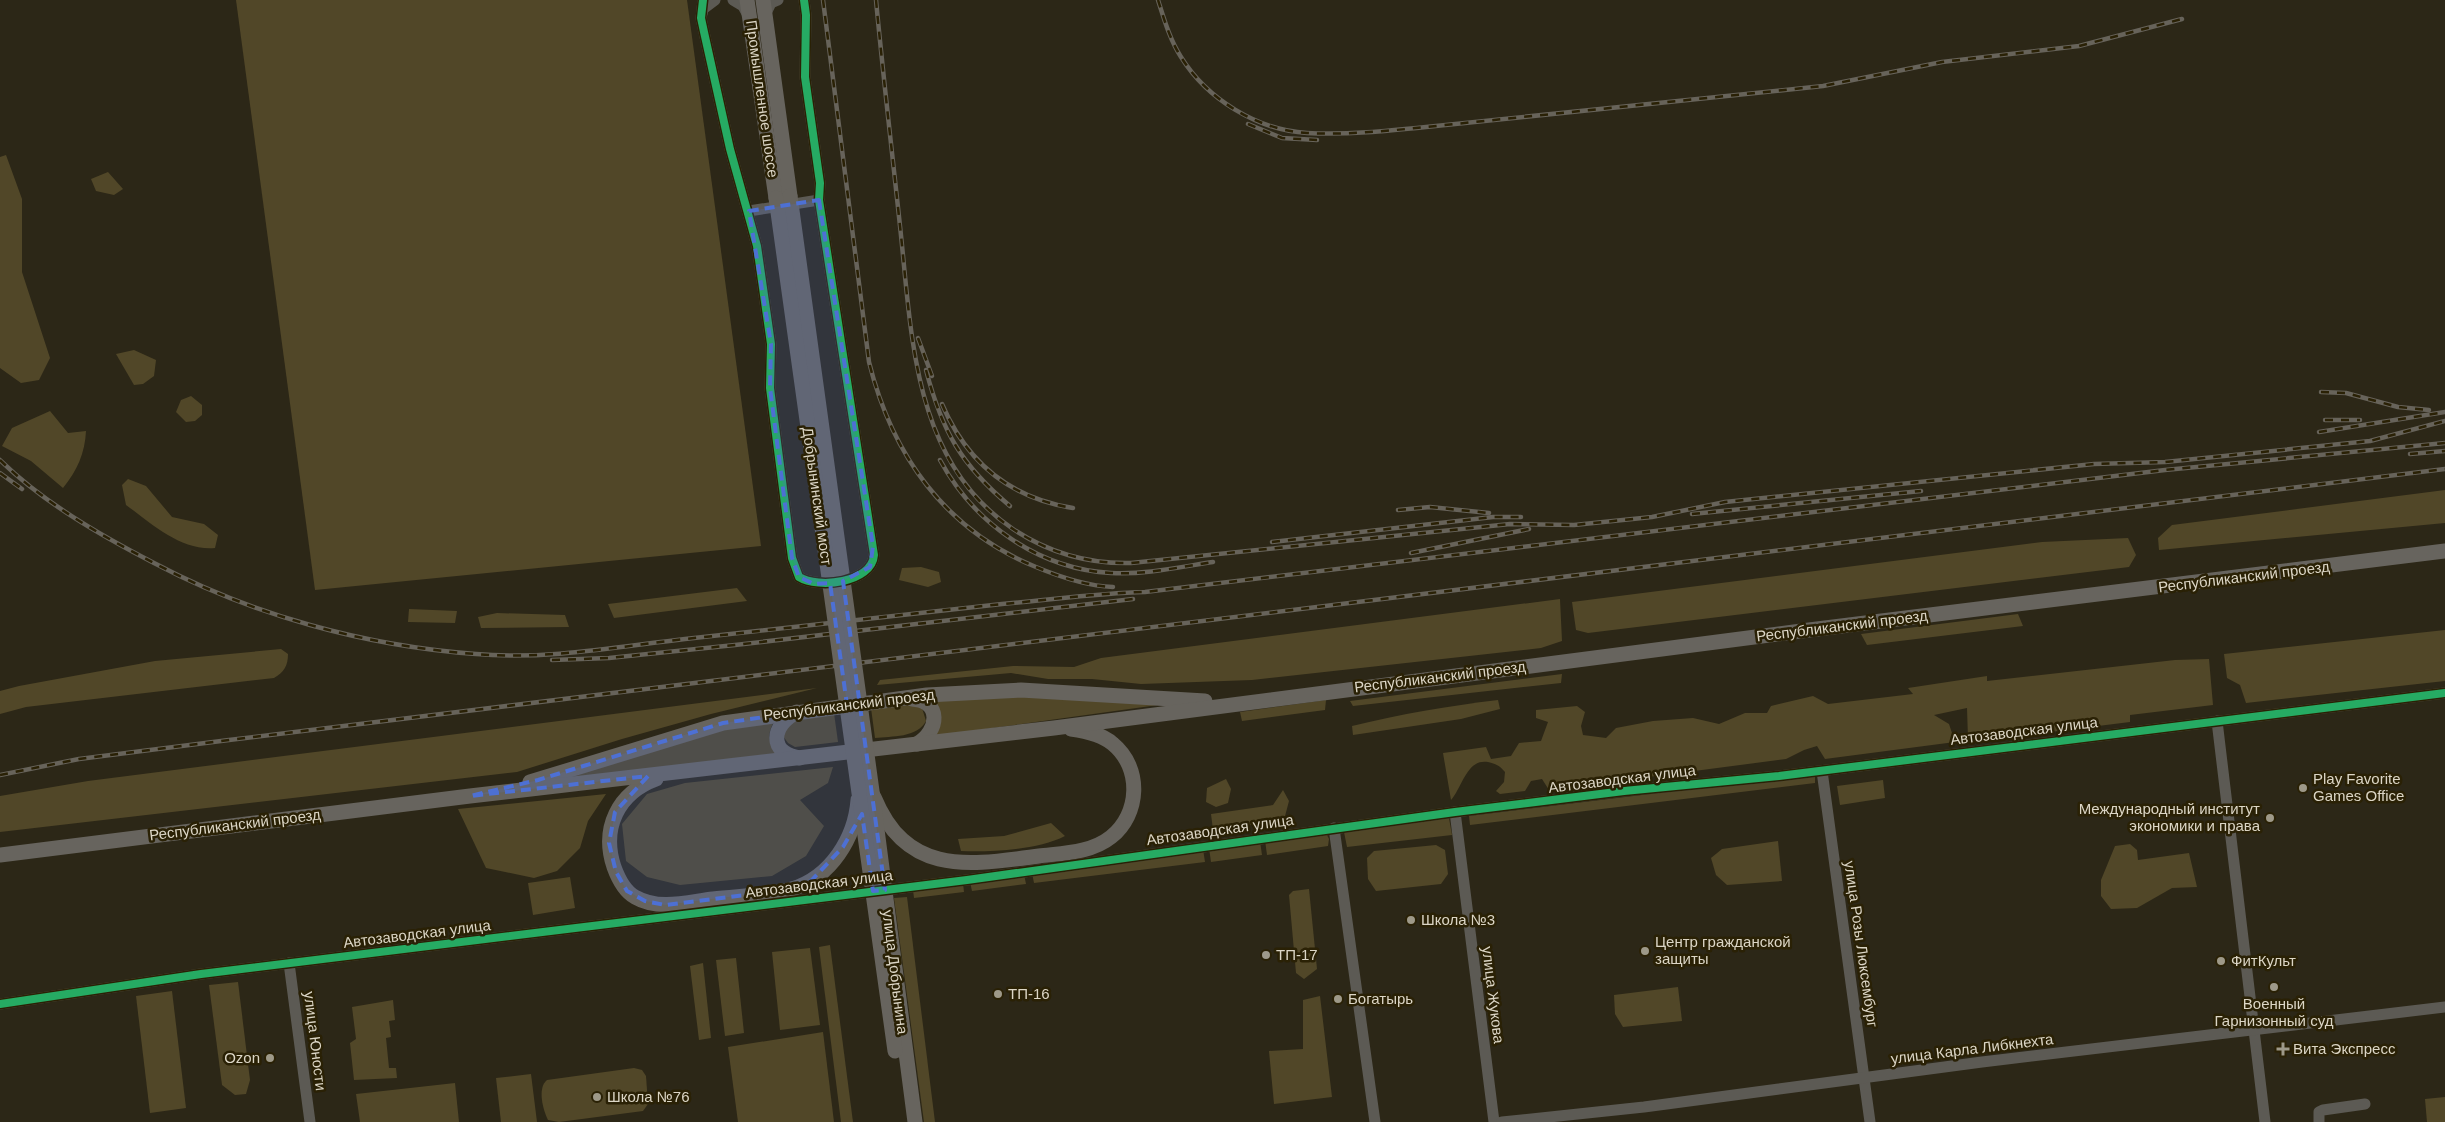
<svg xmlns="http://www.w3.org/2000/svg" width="2445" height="1122" font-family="Helvetica,sans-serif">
	<rect width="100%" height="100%" fill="#2c2717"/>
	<g fill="#514728">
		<path d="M236 0H687L761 546 315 590Z"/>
		<path d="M6 155 22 199V272L50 358 39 380 21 383 0 368V157Z"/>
		<path d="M108 172 123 189 114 195 96 191 91 179Z"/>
		<path d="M134 350 156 360 154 376 143 384 134 385 116 354Z"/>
		<path d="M191 396 202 405V415L195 421 186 422 176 412 181 400Z"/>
		<path d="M50 411 68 433 86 431C85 453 77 471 63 488L31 461 2 446 12 428Z"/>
		<path d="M128 479 146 486 172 517 204 524 218 535 215 548C181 551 152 524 126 505L122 485Z"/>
		<path d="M2445 490V523L2159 550 2158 538 2172 525Z"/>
		<path d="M2128 538 2136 555 2129 567 1588 633 1576 630 1572 602 2042 542Z"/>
		<path d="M921 567 939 572 941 582 928 587 899 580 902 568Z"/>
		<path d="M737 588 747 601 614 618 608 604Z"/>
		<path d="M1560 599 1562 641 1541 648 1252 680 1141 684 1092 679H1048L1011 673 877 685 880 680 1013 666 1074 667 1101 658Z"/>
		<path d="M409 609 457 611 455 623 408 622Z"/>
		<path d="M497 613 565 615 569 627 481 628 478 617Z"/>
		<path d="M2018 614 2023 626 1867 645 1861 634Z"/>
		<path d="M2445 630V681L2246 703 2240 685 2227 678 2224 654Z"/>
		<path d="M281 649 288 654C288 666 284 672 274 678L26 707 0 714V691L19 686 155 661Z"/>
		<path d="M2209 659 2213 705 2130 715V722L2011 737 2010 732 1968 739 1967 708 1934 715 1949 724 1955 742 1825 759 1817 746 1804 750 1786 759 1549 790 1542 779 1531 781 1525 791 1500 794 1496 791 1504 782 1505 772C1499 765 1496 764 1488 762 1467 758 1462 788 1451 800L1443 753 1486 747 1491 759 1511 756 1519 743 1541 741 1548 722 1536 718V710L1577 706 1585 712 1581 726 1583 735 1606 738 1616 728 1653 721 1693 718 1719 724 1745 713H1767L1771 706 1813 696 1828 704 1913 694 1908 688 1987 676V681L2175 660Z"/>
		<path d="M1562 674 1561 683 1353 706 1350 701Z"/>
		<path d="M817 688 711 714 622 739 517 772 0 832V796L88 781Z"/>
		<path d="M1019 693 1158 705 936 736 931 698Z"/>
		<path d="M1326 700 1325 710 1242 721 1240 712Z"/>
		<path d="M1498 700 1500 709 1461 719 1353 735 1352 726C1401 714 1448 706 1498 700Z"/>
		<path d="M907 704 922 708 926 721C917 738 892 736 875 738L871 708Z"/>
		<path d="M834 713 838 742 795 747 788 743 783 736 788 722Z"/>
		<path d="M775 720C766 734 768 744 780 756L559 779 690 736Z"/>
		<path d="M833 767 828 783 800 800 824 826 806 856 772 876 680 885 647 877 626 861 622 824 647 794 685 783Z"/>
		<path d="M1815 774V783L1470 825 1469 816Z"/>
		<path d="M1226 779 1231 789 1228 803 1216 807 1206 802 1207 788Z"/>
		<path d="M1883 780 1885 798 1840 805 1837 786Z"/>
		<path d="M1283 790 1289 801 1284 820 1213 830 1211 814 1273 805Z"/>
		<path d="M606 794 588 821 580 848 557 871 534 878 486 868 458 809Z"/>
		<path d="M1449 818 1452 835 1347 847 1344 832Z"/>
		<path d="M1051 823 1065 836C1038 850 992 852 961 851L958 839 1004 836Z"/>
		<path d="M1326 833 1329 839 1328 846 1267 855 1265 840Z"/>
		<path d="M1260 841 1262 855 1211 862 1209 848Z"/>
		<path d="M1778 841 1782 881 1727 885 1716 875 1711 858 1722 849Z"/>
		<path d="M2130 844 2137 850 2138 860 2189 853 2197 887 2172 888 2137 908 2111 909 2101 896V880L2115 846Z"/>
		<path d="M1436 845 1445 850 1448 874 1441 884 1376 891 1368 879 1367 858 1374 851Z"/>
		<path d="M1203 849 1205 862 1034 883 1032 873Z"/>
		<path d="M1024 874 1026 884 972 891 970 882Z"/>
		<path d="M570 877 575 908 533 915 528 883Z"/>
		<path d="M963 883 964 892 914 898 913 890Z"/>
		<path d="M1309 889 1317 969 1304 979 1296 973 1289 895 1293 891Z"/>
		<path d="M907 897 935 1122H924L894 898Z"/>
		<path d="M830 945 853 1122H841L819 947Z"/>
		<path d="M810 948 820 1025 780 1030 772 952Z"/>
		<path d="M736 958 744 1033 725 1036 716 960Z"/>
		<path d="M703 963 711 1038 699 1040 690 966Z"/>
		<path d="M238 982 250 1080 246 1094 235 1095 222 1085 209 985Z"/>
		<path d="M1678 987 1682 1021 1623 1027 1615 1014 1614 995Z"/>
		<path d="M172 991 186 1108 150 1113 136 996Z"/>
		<path d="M1320 996 1332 1097 1274 1104 1269 1051 1303 1049V1000Z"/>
		<path d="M393 1000 395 1020 389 1021 391 1037 386 1038 389 1068H396L397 1078 354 1080 350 1043 356 1039 352 1007Z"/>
		<path d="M823 1032 834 1122H738L728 1047Z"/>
		<path d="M634 1068 642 1070 646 1076 648 1104 643 1111 559 1122 548 1120C543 1110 537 1088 547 1080Z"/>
		<path d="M531 1074 537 1122H501L496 1078Z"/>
		<path d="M455 1083 459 1122H360L356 1094Z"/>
		<path d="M2445 1097V1122H2427L2425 1099Z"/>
	</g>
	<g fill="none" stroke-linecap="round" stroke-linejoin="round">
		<g stroke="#5c5a54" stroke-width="11">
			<path d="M703 0 701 18 704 32 730 149 757 246 771 344 770 388 792 558 799 577C818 589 872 583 874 555L819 200 820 183 805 77 806 15 804 0"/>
			<path d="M733 0 743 6 749 17"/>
			<path d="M702 14 703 9 715 0"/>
			<path d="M765 15 771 3 778 0"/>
			<path d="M749 211 819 200"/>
			<path d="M2217 721 2265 1122"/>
			<path d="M1822 771 1870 1122"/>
			<path d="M1455 812 1494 1122"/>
			<path d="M1334 828 1375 1122"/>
			<path d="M289 963 310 1122"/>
			<path d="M0 1004 201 974 967 880 1455 812 1624 791 1779 776 2445 693"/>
			<path d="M1502 1122 1644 1107 1982 1062 2445 1007"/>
			<path d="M2319 1122V1112L2323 1110 2365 1104"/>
		</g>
		<g stroke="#67645e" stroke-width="15">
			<path d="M747 0 776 198"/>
			<path d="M763 0 790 196"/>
			<path d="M912 699C942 701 939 731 917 744"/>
			<path d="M797 712C771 725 768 753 800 758"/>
			<path d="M656 779C618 793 601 828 614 867 618 878 624 891 635 897 659 911 688 902 713 899 738 896 768 896 792 889 831 877 855 838 858 800"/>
			<path d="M530 782 723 723 927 695 1021 690 1205 701"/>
			<path d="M874 797C907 877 969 865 1039 856 1063 853 1091 853 1111 837 1140 814 1142 768 1113 744 1102 734 1085 731 1071 729"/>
			<path d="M0 855 470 796 1054 728 1809 630 2445 551"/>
		</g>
		<g stroke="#67635a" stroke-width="4.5">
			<g id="rail">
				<path d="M823 0 869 362C892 455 945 530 1036 567 1060 577 1087 586 1113 587"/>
				<path d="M876 0C883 75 892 151 900 226 912 335 912 461 1013 529 1049 553 1089 564 1131 563L1510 524 1574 525 1652 517 1725 502 2094 464 2165 462 2370 441 2445 421"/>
				<path d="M1158 0C1164 19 1170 40 1181 57 1207 99 1257 130 1307 133 1347 135 1387 131 1426 127L1823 86 1942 62 2079 46 2182 19"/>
				<path d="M1248 124 1282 138 1317 140"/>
				<path d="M918 338 932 376"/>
				<path d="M926 370C942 431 961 465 1010 506"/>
				<path d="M2321 392 2346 393 2398 407 2429 410"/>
				<path d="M942 404C967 463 1010 498 1073 508"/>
				<path d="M2325 420H2360"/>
				<path d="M2319 432 2445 412"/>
				<path d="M2410 454 2445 451"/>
				<path d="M0 460C44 503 100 535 154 563 252 615 365 646 476 654 546 660 616 647 685 639 791 628 896 615 1002 604 1050 600 1097 593 1145 592L2165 470 2445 443"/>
				<path d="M940 460C974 523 1038 569 1111 573 1144 575 1180 567 1213 562"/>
				<path d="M0 473 22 489"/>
				<path d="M1398 510 1430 507 1489 513"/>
				<path d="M1692 514 1921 491"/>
				<path d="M1272 542 1493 517H1521"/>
				<path d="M1411 553 1529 529"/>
				<path d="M552 660 609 658 735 645 1133 599"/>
				<path d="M0 775 79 759 229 740 2445 469"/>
			</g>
		</g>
		<use href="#rail" stroke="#2a2105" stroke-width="2.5" stroke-dasharray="8" stroke-linecap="butt"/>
		<g stroke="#67645e" stroke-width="15">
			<path d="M790 196 872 791 915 1122"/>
			<path d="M776 198 895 1051"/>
		</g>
		<g stroke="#2a2105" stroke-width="11">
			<g id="cycleway">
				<path d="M703 0 701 18 704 32 730 149 757 246 771 344 770 388 792 558 799 577C818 589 872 583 874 555L819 200 820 183 805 77 806 15 804 0"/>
				<path d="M0 1004 201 974 967 880 1455 812 1624 791 1779 776 2445 693"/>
			</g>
		</g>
		<use href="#cycleway" stroke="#26ab63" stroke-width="8"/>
	</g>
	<path fill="#4d70d4" fill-opacity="0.2" stroke="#4d70d4" stroke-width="4" stroke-dasharray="10 6" stroke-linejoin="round" d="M819 200 873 546 870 567 843 581 885 890 873 891 862 814 843 847 811 881 792 889 665 905 645 901 627 891 616 872 609 843 615 812 648 776 470 796 538 780 723 723 847 705 830 583 814 584 799 577 792 558 770 388 771 344 749 211Z"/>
	<g fill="#9e9989" stroke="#2a2105" stroke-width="2">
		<circle cx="2303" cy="788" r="5"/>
		<circle cx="2270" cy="818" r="5"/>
		<circle cx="1411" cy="920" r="5"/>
		<circle cx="1645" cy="951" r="5"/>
		<circle cx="1266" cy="955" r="5"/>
		<circle cx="2221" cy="961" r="5"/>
		<circle cx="2274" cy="987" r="5"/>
		<circle cx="998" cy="994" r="5"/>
		<circle cx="1338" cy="999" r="5"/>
		<path d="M2280.5 1041.5h5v5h5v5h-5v5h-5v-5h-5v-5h5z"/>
		<circle cx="270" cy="1058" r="5"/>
		<circle cx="597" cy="1097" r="5"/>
	</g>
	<g text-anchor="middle" stroke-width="5" stroke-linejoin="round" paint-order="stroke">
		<g font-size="15" fill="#dcd6c6" stroke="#2a2105">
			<text transform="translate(762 99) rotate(82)" y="5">Промышленное шоссе</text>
			<text transform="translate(817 496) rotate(82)" y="5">Добрынинский мост</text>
			<text transform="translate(2244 577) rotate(-7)" y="5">Республиканский проезд</text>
			<text transform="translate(1842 626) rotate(-7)" y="5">Республиканский проезд</text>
			<text transform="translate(1440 677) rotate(-7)" y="5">Республиканский проезд</text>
			<text transform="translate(849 705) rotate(-7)" y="5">Республиканский проезд</text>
			<text transform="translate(2024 731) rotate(-7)" y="5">Автозаводская улица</text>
			<text transform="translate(1622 779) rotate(-7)" y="5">Автозаводская улица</text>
			<text transform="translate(235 825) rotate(-7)" y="5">Республиканский проезд</text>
			<text transform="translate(1220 830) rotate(-8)" y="5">Автозаводская улица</text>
			<text transform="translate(819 884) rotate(-7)" y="5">Автозаводская улица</text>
			<text transform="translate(417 934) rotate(-7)" y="5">Автозаводская улица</text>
			<text transform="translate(1861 944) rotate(82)" y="5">улица Розы Люксембург</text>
			<text transform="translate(895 972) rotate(83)" y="5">улица Добрынина</text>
			<text transform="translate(1493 995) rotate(83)" y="5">улица Жукова</text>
			<text transform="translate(315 1041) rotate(83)" y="5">улица Юности</text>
			<text transform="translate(1972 1049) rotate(-7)" y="5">улица Карла Либкнехта</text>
		</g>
		<g font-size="15" fill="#dcd6c6" stroke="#2a2105" text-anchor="start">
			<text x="2313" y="784">Play Favorite<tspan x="2313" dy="17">Games Office</tspan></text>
			<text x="2260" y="814" text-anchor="end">Международный институт<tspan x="2260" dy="17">экономики и права</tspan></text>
			<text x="1421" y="925">Школа №3</text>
			<text x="1655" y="947">Центр гражданской<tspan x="1655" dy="17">защиты</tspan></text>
			<text x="1276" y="960">ТП-17</text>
			<text x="2231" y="966">ФитКульт</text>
			<text x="1008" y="999">ТП-16</text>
			<text x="1348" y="1004">Богатырь</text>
			<text x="2274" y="1009" text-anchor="middle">Военный<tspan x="2274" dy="17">Гарнизонный суд</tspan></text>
			<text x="2293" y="1054">Вита Экспресс</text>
			<text x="260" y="1063" text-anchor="end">Ozon</text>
			<text x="607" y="1102">Школа №76</text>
		</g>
	</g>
</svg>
